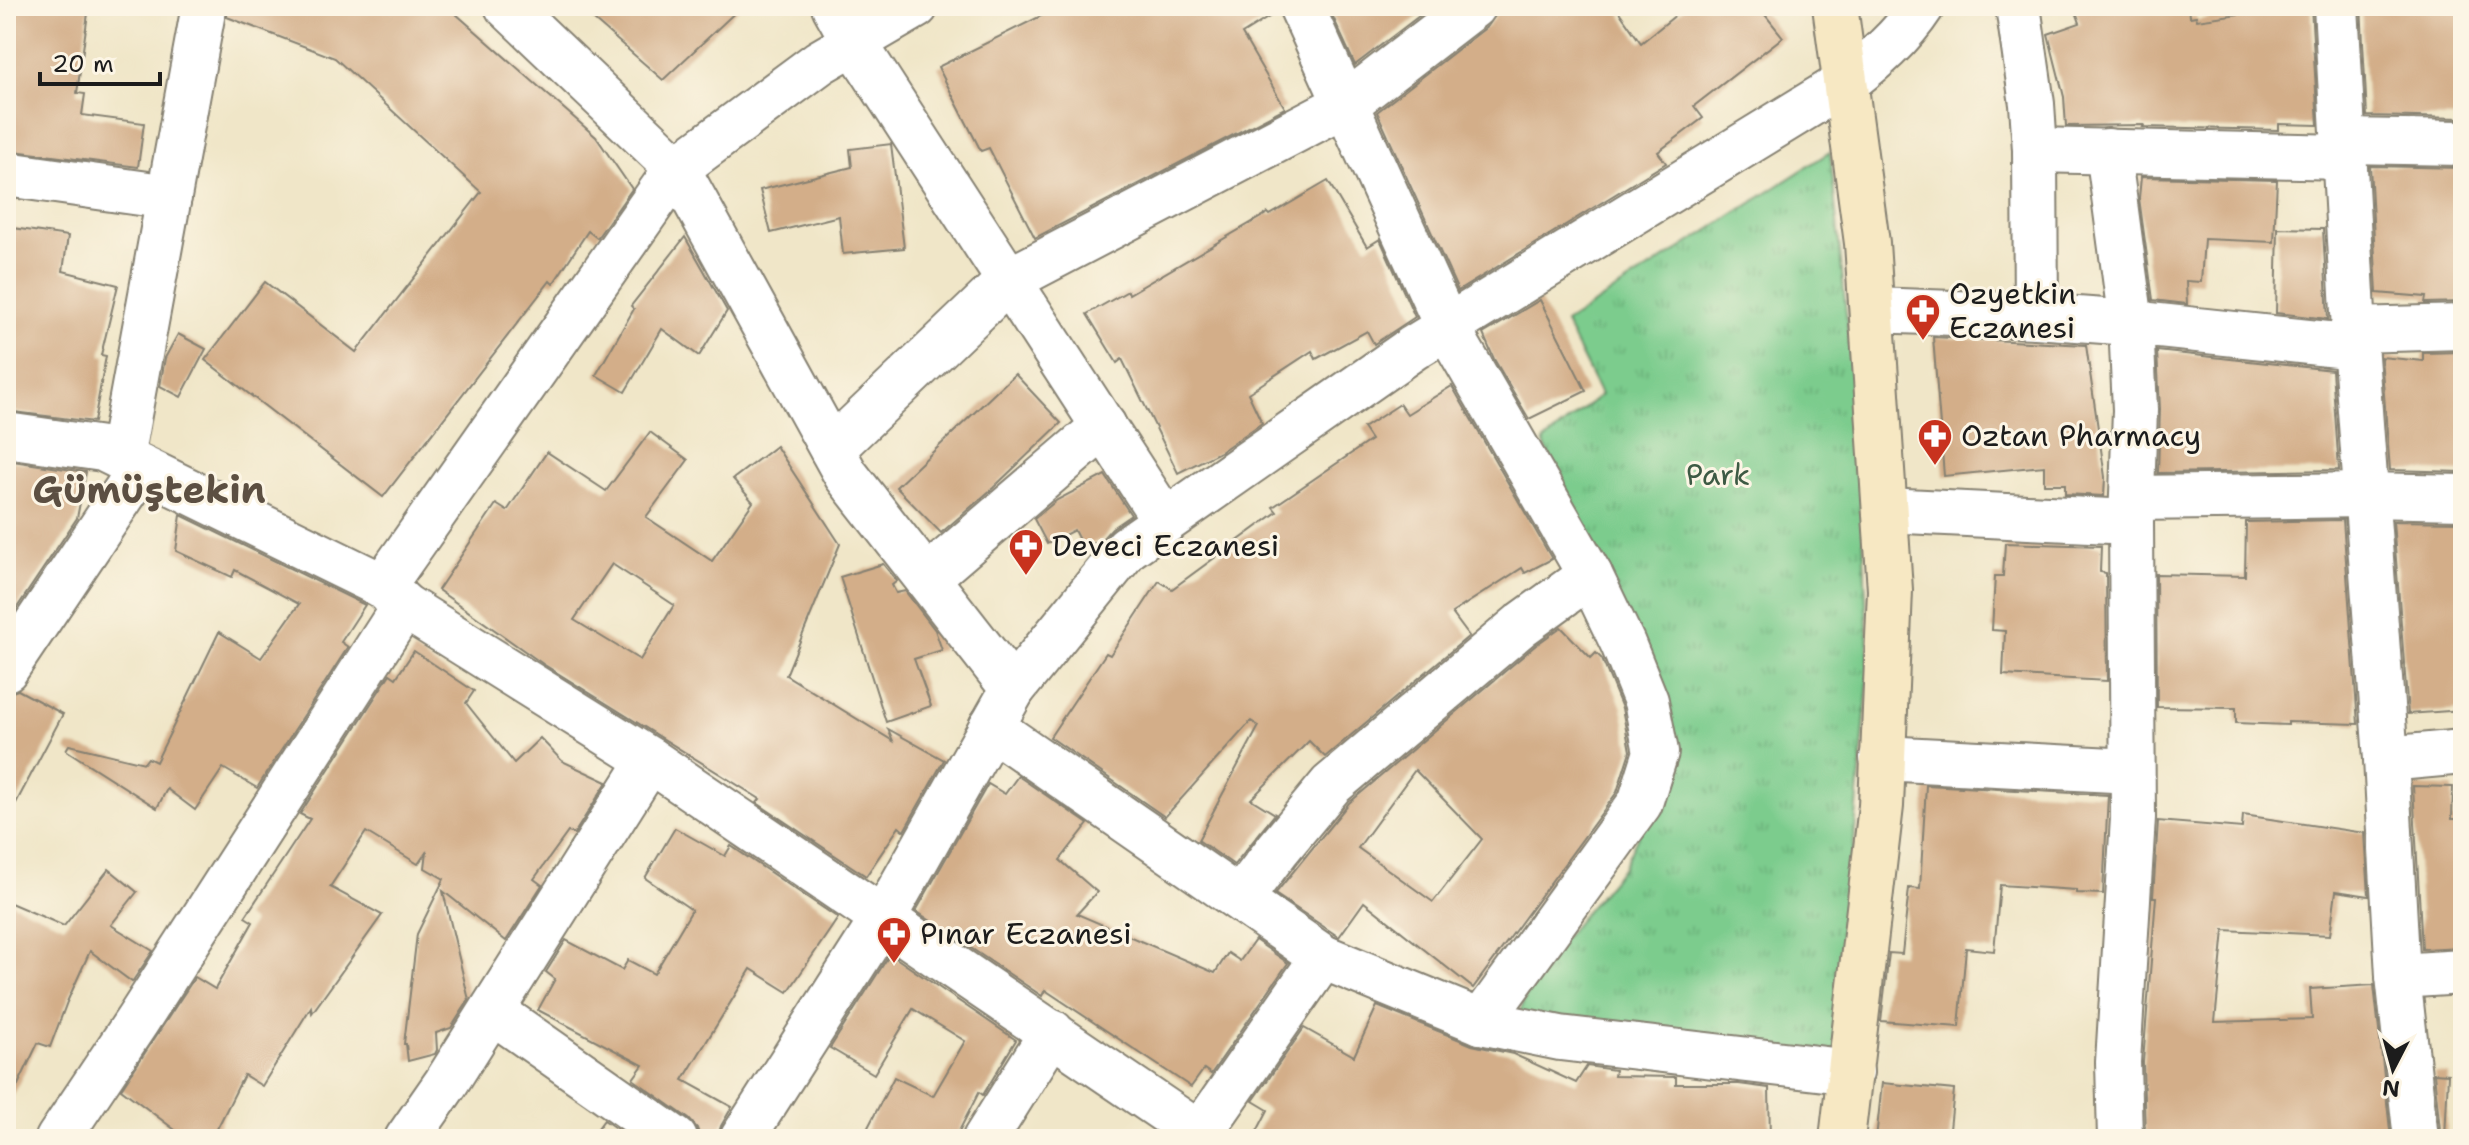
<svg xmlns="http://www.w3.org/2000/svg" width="2469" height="1145" font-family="'Shantell Sans',sans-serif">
	<defs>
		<pattern id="park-tufts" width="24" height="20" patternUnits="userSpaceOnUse" patternTransform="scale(2)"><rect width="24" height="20" fill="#7bcc8d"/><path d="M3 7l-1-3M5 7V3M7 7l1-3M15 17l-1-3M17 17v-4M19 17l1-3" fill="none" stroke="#6aaf79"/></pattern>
	</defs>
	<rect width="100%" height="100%" fill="#fcf5e5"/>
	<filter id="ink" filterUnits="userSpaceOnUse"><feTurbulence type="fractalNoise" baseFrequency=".0125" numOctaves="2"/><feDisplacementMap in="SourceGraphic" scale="16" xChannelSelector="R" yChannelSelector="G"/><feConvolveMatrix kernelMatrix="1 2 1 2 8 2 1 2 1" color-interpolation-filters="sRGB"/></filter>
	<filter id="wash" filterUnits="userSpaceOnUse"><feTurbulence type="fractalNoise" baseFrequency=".006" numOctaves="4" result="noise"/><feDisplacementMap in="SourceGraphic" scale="32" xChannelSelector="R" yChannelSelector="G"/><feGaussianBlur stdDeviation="1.8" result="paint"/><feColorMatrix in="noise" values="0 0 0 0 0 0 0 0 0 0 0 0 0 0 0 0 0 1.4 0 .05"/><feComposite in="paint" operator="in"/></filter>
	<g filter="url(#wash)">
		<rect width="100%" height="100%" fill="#f0e6c8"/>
		<path fill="url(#park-tufts)" stroke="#4c7454" stroke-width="2" d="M1830 152 1859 443 1869 669 1835 1061 1518 1018 1533 975 1623 867 1673 763 1647 656 1543 442 1601 395 1565 323Z"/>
		<g id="blocks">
			<g fill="#d3ae89" fill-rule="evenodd">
				<path d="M6 6H89L77 93 85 94 82 115 144 123 138 167 6 150Z"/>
				<path d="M228 6H447L596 137 632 189 597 238 588 231 553 284 550 281 383 497 205 360 265 282 356 352 481 192 335 58 227 17Z"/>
				<path d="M578 6H742L663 80Z"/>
				<path d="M1061 6H1276L1277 12 1242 34 1285 108 1035 238 989 148 981 151 938 67Z"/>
				<path d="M1328 6H1432L1355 65Z"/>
				<path d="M1507 6H1615L1641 43 1687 6H1758L1783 37 1694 106 1703 118 1658 152 1666 163 1458 291 1377 112 1488 26 1497 13Z"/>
				<path d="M2074 6H2189L2190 17 2196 16 2197 20 2267 10V6H2311L2318 125 2279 124V130L2143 127 2144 125 2066 126 2064 97 2048 34 2080 23Z"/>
				<path d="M2361 6H2463V118L2367 116Z"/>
				<path d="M891 144 904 248 843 254 839 216 771 233 760 190 852 167 850 149Z"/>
				<path d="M2370 166 2463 168V302L2425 303 2426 297 2377 293Z"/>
				<path d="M2141 177 2277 180 2274 242 2204 239 2201 282 2186 281 2187 304 2153 300 2139 198Z"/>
				<path d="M1328 181 1367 247 1380 239 1415 317 1374 344 1367 331 1316 359 1312 351 1248 393 1262 423 1220 452 1178 473 1122 359 1117 363 1087 314 1128 291 1129 294 1268 213 1270 215Z"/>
				<path d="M6 227 68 236 63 271 118 285 101 355 106 356 94 422 6 411Z"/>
				<path d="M2278 228 2323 229 2328 319 2276 313Z"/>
				<path d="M685 237 727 311 699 356 662 329 625 392 596 375 634 309 631 306Z"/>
				<path d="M1540 300 1586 391 1529 419 1494 359 1483 334Z"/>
				<path d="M178 334 206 349 181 397 160 386 165 358Z"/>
				<path d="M1933 337 2086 345 2105 477 2104 496 2065 494V484H2044V466L1944 476Z"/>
				<path d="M2157 351 2332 370 2339 470 2158 473 2160 409Z"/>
				<path d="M2463 352V472L2390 470 2381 357 2423 361V353Z"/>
				<path d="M1015 374 1061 423 993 488 941 533 896 487Z"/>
				<path d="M1452 386 1552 559 1525 573 1522 568 1452 613 1469 636 1325 757 1309 741 1251 799 1275 814 1234 865 1198 840 1259 726 1251 721 1165 817 1050 737 1106 653 1110 655 1159 581 1172 589 1277 512 1273 507 1371 440 1363 428 1400 404 1407 414Z"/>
				<path d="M650 432 688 460 646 517 712 561 753 502 733 479 776 446 840 544 786 675 893 741 888 729 944 760 904 831 899 827 866 876 757 803 760 799 543 664 438 590 496 504 507 511 547 452 606 491ZM612 564 674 605 640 660 574 620Z"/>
				<path d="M6 460 86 472 77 518 6 624Z"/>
				<path d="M1105 475 1131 515 1112 528 1102 539 1083 548 1074 530 1047 544 1034 519 1057 500Z"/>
				<path d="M181 515 365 605 341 642 348 647 257 788 223 768 195 810 167 789 157 808 66 750 69 745 144 763 148 758 156 762 219 632 261 658 299 604 235 570 232 577 176 551Z"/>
				<path d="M2343 520 2358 724 2288 722V725L2236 723V708L2157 707 2156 574 2245 576 2246 522Z"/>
				<path d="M2393 521 2463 522V710L2408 714Z"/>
				<path d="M2005 543 2101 546 2100 572 2106 573 2107 681 2003 675 2005 631 1992 630 1995 576H2003Z"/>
				<path d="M883 564 897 581 892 585 896 593 905 591 935 630 942 650 914 659 931 706 886 722 840 577Z"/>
				<path d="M1561 627 1591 658 1596 653 1602 659 1622 708 1630 751 1617 792 1473 988 1364 902 1339 937 1275 894 1349 803 1536 645ZM1415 770 1482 839 1433 902 1358 848Z"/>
				<path d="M414 651 474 691 466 703 514 763 540 738 562 761 607 782 574 834 568 832 534 879 542 885 506 941 443 891 469 1000 451 1028 436 1033 437 1050 435 1054 408 1061 406 1044H404L417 934 444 879 425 868 427 851 418 864 366 832 330 887 382 915 312 1013 311 1007 262 1086 244 1075 212 1139H187L121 1089 195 977 215 989 253 922 245 917 310 819 300 814 390 674 396 678Z"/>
				<path d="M18 690 63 714 6 822V694Z"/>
				<path d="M1018 776 1088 824 1060 860 1097 892 1077 914 1215 973 1228 953 1240 961 1255 940 1288 963 1211 1074 1204 1069 1191 1087 1045 990 1042 996 916 911 988 784 1005 794Z"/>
				<path d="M1926 785 2108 795 2103 894 2076 893V890L2000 885 1994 951 1966 948 1959 1027 1881 1021 1889 953 1902 954 1909 888 1920 889Z"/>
				<path d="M2413 786 2453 787 2452 819H2463V947L2422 949Z"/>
				<path d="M2243 815 2365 833 2369 896 2336 891 2330 935 2224 930 2215 1022 2312 1019 2310 989 2374 985 2391 1139H2145L2143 1062 2156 897H2153L2158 821 2242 828Z"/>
				<path d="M675 828 725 856 731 846 838 918 788 992 751 969 683 1080 732 1107 721 1126 717 1139H708L699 1134 697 1128 689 1119 633 1079 643 1065 538 1010 555 979 546 972 566 940 622 970 628 960 654 974 692 910 645 878Z"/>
				<path d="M109 869 137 892 111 925 153 951 132 982 90 951 67 1002 50 1047 38 1043 6 1110V901L64 926Z"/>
				<path d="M890 954 1016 1040 983 1095 979 1092 955 1139H862L894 1077 933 1096 965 1041 913 1009 874 1074 830 1048Z"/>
				<path d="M1377 1006 1472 1045 1513 1054 1576 1083 1587 1066 1615 1070 1614 1076 1676 1077V1084H1739L1769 1088 1770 1139H1563L1537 1136 1536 1139H1253L1268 1110 1253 1101 1304 1028 1354 1056Z"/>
				<path d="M2434 1073 2448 1074 2445 1139H2441Z"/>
				<path d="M1882 1083 1954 1090 1949 1139H1876Z"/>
				<path d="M604 1120 631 1139H590Z"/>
			</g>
		</g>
	</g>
	<g filter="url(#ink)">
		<use href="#blocks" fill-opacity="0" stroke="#868172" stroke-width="2"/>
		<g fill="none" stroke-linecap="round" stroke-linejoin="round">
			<g stroke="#868172" stroke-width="48">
				<g id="street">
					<path d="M507 6 677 168 846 475 1013 689"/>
					<path d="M834 6 854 42 1165 521"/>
					<path d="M1301 6 1447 327 1590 575 1623 644 1646 701 1656 752 1640 803 1481 1022"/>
					<path d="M2018 6 2032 104 2035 150 2036 316"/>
					<path d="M2336 6 2354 330 2386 759 2398 976 2416 1139"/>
					<path d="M2344 141 2463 143"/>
					<path d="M2035 150 2345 157"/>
					<path d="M2108 151 2131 323 2135 410 2131 522 2133 818 2118 1062 2120 1139"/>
					<path d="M6 174 169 197"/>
					<path d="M1872 310 2036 316 2131 323 2356 347"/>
					<path d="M2354 330 2463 327"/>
					<path d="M6 435 103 449 383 586 404 606 650 760 1207 1139"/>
					<path d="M832 449 1009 280 1346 104 1473 6"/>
					<path d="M121 458 204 6"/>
					<path d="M2132 498 2365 495 2463 497"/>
					<path d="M1885 510 2131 522"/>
					<path d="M927 578 1104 426"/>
					<path d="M383 586 677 168 820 62 916 6"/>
					<path d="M6 669 141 468"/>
					<path d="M991 727 1323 957 1481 1022 1560 1038 1851 1072"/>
					<path d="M1882 758 2132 771"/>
					<path d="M2386 759 2463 752"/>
					<path d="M1240 899 1278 849 1331 785 1521 625 1590 575"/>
					<path d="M2398 976 2463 972"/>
					<path d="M492 1011 675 1139"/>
					<path d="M1199 1135 1323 957"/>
					<path d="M58 1139 137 1021 404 606"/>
					<path d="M407 1139 446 1083 650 760"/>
					<path d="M742 1139 884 917 1013 689 1127 548 1413 348 1845 83C1875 60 1901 38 1922 6"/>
					<path d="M985 1139 1052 1032"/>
				</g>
			</g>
			<g stroke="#868172" stroke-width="48">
				<path id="secondary" d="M1835 6 1867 243 1890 590 1881 806 1842 1139"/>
			</g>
			<use href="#street" stroke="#fff" stroke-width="44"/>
			<use href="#secondary" stroke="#f7e8c3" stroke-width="44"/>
		</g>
	</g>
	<defs>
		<g id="pharmacy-pin" transform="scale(1.8)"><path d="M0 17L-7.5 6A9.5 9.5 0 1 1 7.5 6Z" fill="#c8321e" stroke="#fcf5e5"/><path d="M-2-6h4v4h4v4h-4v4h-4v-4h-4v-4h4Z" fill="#fff"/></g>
	</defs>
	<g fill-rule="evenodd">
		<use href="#pharmacy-pin" x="1923" y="311"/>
		<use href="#pharmacy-pin" x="1935" y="436"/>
		<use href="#pharmacy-pin" x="1026" y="546"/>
		<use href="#pharmacy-pin" x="894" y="934"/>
	</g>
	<g text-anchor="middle" stroke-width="6" stroke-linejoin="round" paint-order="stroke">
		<g font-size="30" fill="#1c1c1c" stroke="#fcf5e5" text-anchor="start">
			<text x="1949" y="304">Ozyetkin<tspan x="1949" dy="34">Eczanesi</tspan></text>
			<text x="1961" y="446">Oztan Pharmacy</text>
			<text x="1052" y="556">Deveci Eczanesi</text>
			<text x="920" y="944">Pınar Eczanesi</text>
		</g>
		<g font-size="30" fill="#3d5a44" stroke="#fcf5e5">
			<text x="1718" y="485">Park</text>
		</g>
		<g font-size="38" font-weight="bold" fill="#5c4f42" stroke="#fcf5e5">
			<text x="149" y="503">Gümüştekin</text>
		</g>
	</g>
	<rect width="2469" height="1145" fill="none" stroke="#fcf5e5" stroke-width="32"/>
	<g transform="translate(2393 1069) rotate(186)" stroke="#fcf5e5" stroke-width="6" paint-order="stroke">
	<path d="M0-6L14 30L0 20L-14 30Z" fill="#1c1c1c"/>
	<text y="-12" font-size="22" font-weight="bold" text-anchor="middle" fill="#1c1c1c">N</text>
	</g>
	<path d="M40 72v12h120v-12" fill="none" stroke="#1c1c1c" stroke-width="4"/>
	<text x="52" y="72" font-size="24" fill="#1c1c1c" stroke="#fcf5e5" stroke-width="6" paint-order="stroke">20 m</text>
</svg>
